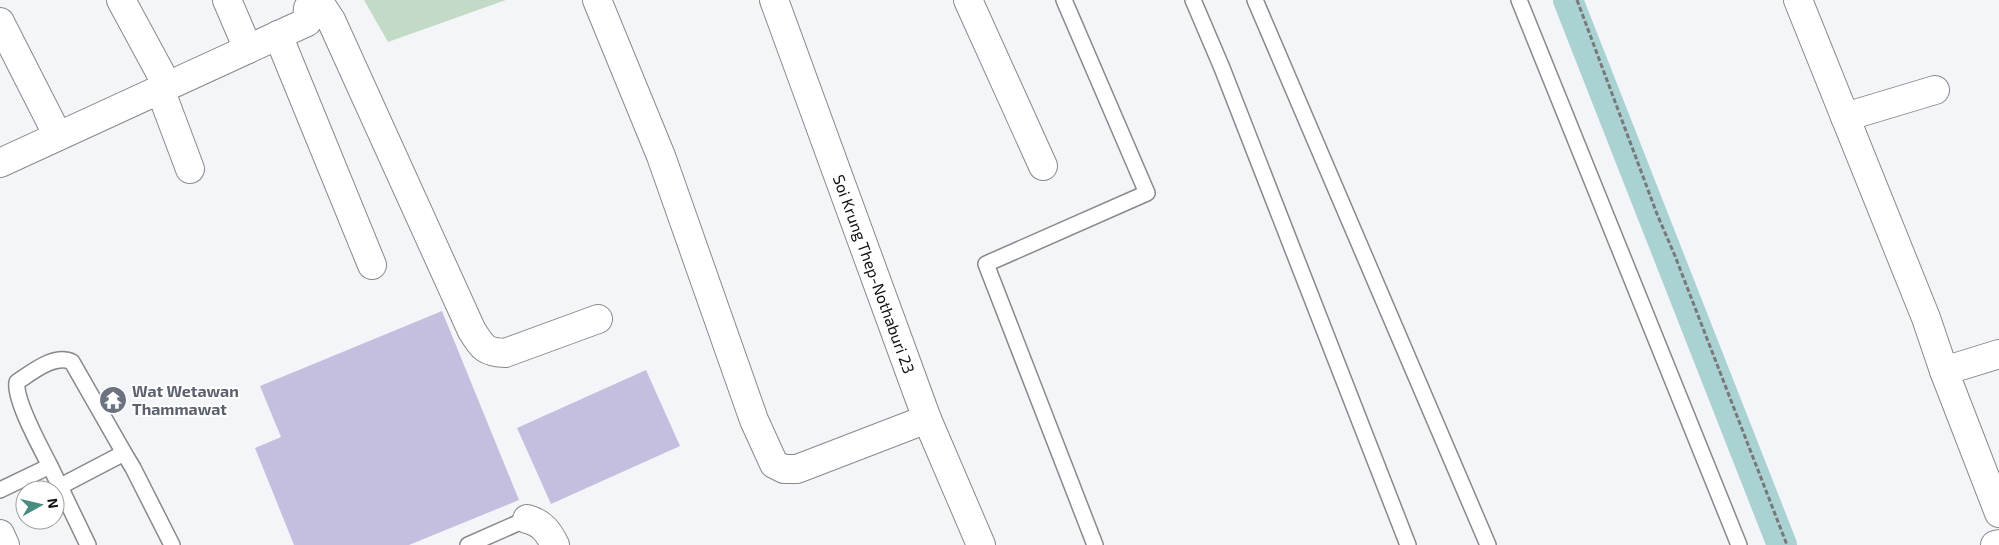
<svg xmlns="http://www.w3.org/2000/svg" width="1999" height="545" font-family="'Exo 2',sans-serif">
	<rect width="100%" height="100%" fill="#f4f5f8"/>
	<path fill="#c3dac7" d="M364 0H506L388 42Z"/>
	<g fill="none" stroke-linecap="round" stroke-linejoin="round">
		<path stroke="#aad2d2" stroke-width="30" d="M1568 0 1782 545"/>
	</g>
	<g fill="#c4bfde">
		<path d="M442 311 519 500 409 545H294L255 448 281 437 260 386Z"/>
		<path d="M646 370 680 446 551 504 517 428Z"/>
	</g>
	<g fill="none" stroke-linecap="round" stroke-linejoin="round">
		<g stroke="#88898b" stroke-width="18">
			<g id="service">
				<path d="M1064 0 1147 193 986 264 1095 545"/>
				<path d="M1193 0 1222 68 1408 545"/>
				<path d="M1255 0 1488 545"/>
				<path d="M1519 0 1739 545"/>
				<path d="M50 466C41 448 14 400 17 382 31 373 55 353 72 362L124 453"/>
				<path d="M59 487 124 453 133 468 172 545"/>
				<path d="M0 490 50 466 88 545"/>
				<path d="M468 545 527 519"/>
			</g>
		</g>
		<g stroke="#88898b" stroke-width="30">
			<g id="minor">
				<path d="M121 0 167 85"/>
				<path d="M227 0 248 49"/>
				<path d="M597 0 661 156 754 420 774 464 784 469H797L927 419"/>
				<path d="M774 0 927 419 981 545"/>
				<path d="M968 0 1043 166"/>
				<path d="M1798 0 1926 318 1944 371 1999 513"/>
				<path d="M0 22 58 136"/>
				<path d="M278 35 372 265"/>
				<path d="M160 89 190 169"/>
				<path d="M1845 117 1935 90"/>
				<path d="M0 163 307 22 308 8 321 5 331 20 472 331C483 348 485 352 505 353L598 319"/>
				<path d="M1944 371 1999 354"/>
				<path d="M527 519C542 523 548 531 555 545"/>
				<path d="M0 534 5 545"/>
				<path d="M1995 545 1999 544"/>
			</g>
		</g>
		<path stroke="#77787a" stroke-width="3" stroke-dasharray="5 2.5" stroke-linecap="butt" d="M1577 0 1657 214 1675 256 1787 545"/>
		<use href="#service" stroke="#fff" stroke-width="15"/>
		<use href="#minor" stroke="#fff" stroke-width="28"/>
	</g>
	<defs>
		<g id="temple-disc" transform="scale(1.4375)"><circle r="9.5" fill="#6b7280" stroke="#fff"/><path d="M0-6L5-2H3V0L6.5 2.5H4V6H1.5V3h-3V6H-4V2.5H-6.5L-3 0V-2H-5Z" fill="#fff"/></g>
	</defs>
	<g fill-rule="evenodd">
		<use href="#temple-disc" x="113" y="400"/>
	</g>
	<g text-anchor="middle" stroke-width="4" stroke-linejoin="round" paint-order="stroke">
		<g font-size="16" fill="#0f1011" stroke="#fff">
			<text transform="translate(874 274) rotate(70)" y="6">Soi Krung Thep-Nothaburi 23</text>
		</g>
		<g font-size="16" font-weight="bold" fill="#5b616d" stroke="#fff" text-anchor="start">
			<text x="132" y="397">Wat Wetawan<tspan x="132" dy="18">Thammawat</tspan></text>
		</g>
	</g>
	<g transform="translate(40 505) rotate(82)"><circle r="24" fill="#ffffff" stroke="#9f9fa0"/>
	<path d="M0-4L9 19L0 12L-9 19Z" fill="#488d82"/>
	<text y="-8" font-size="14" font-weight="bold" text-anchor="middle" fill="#0f1011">N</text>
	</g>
</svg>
